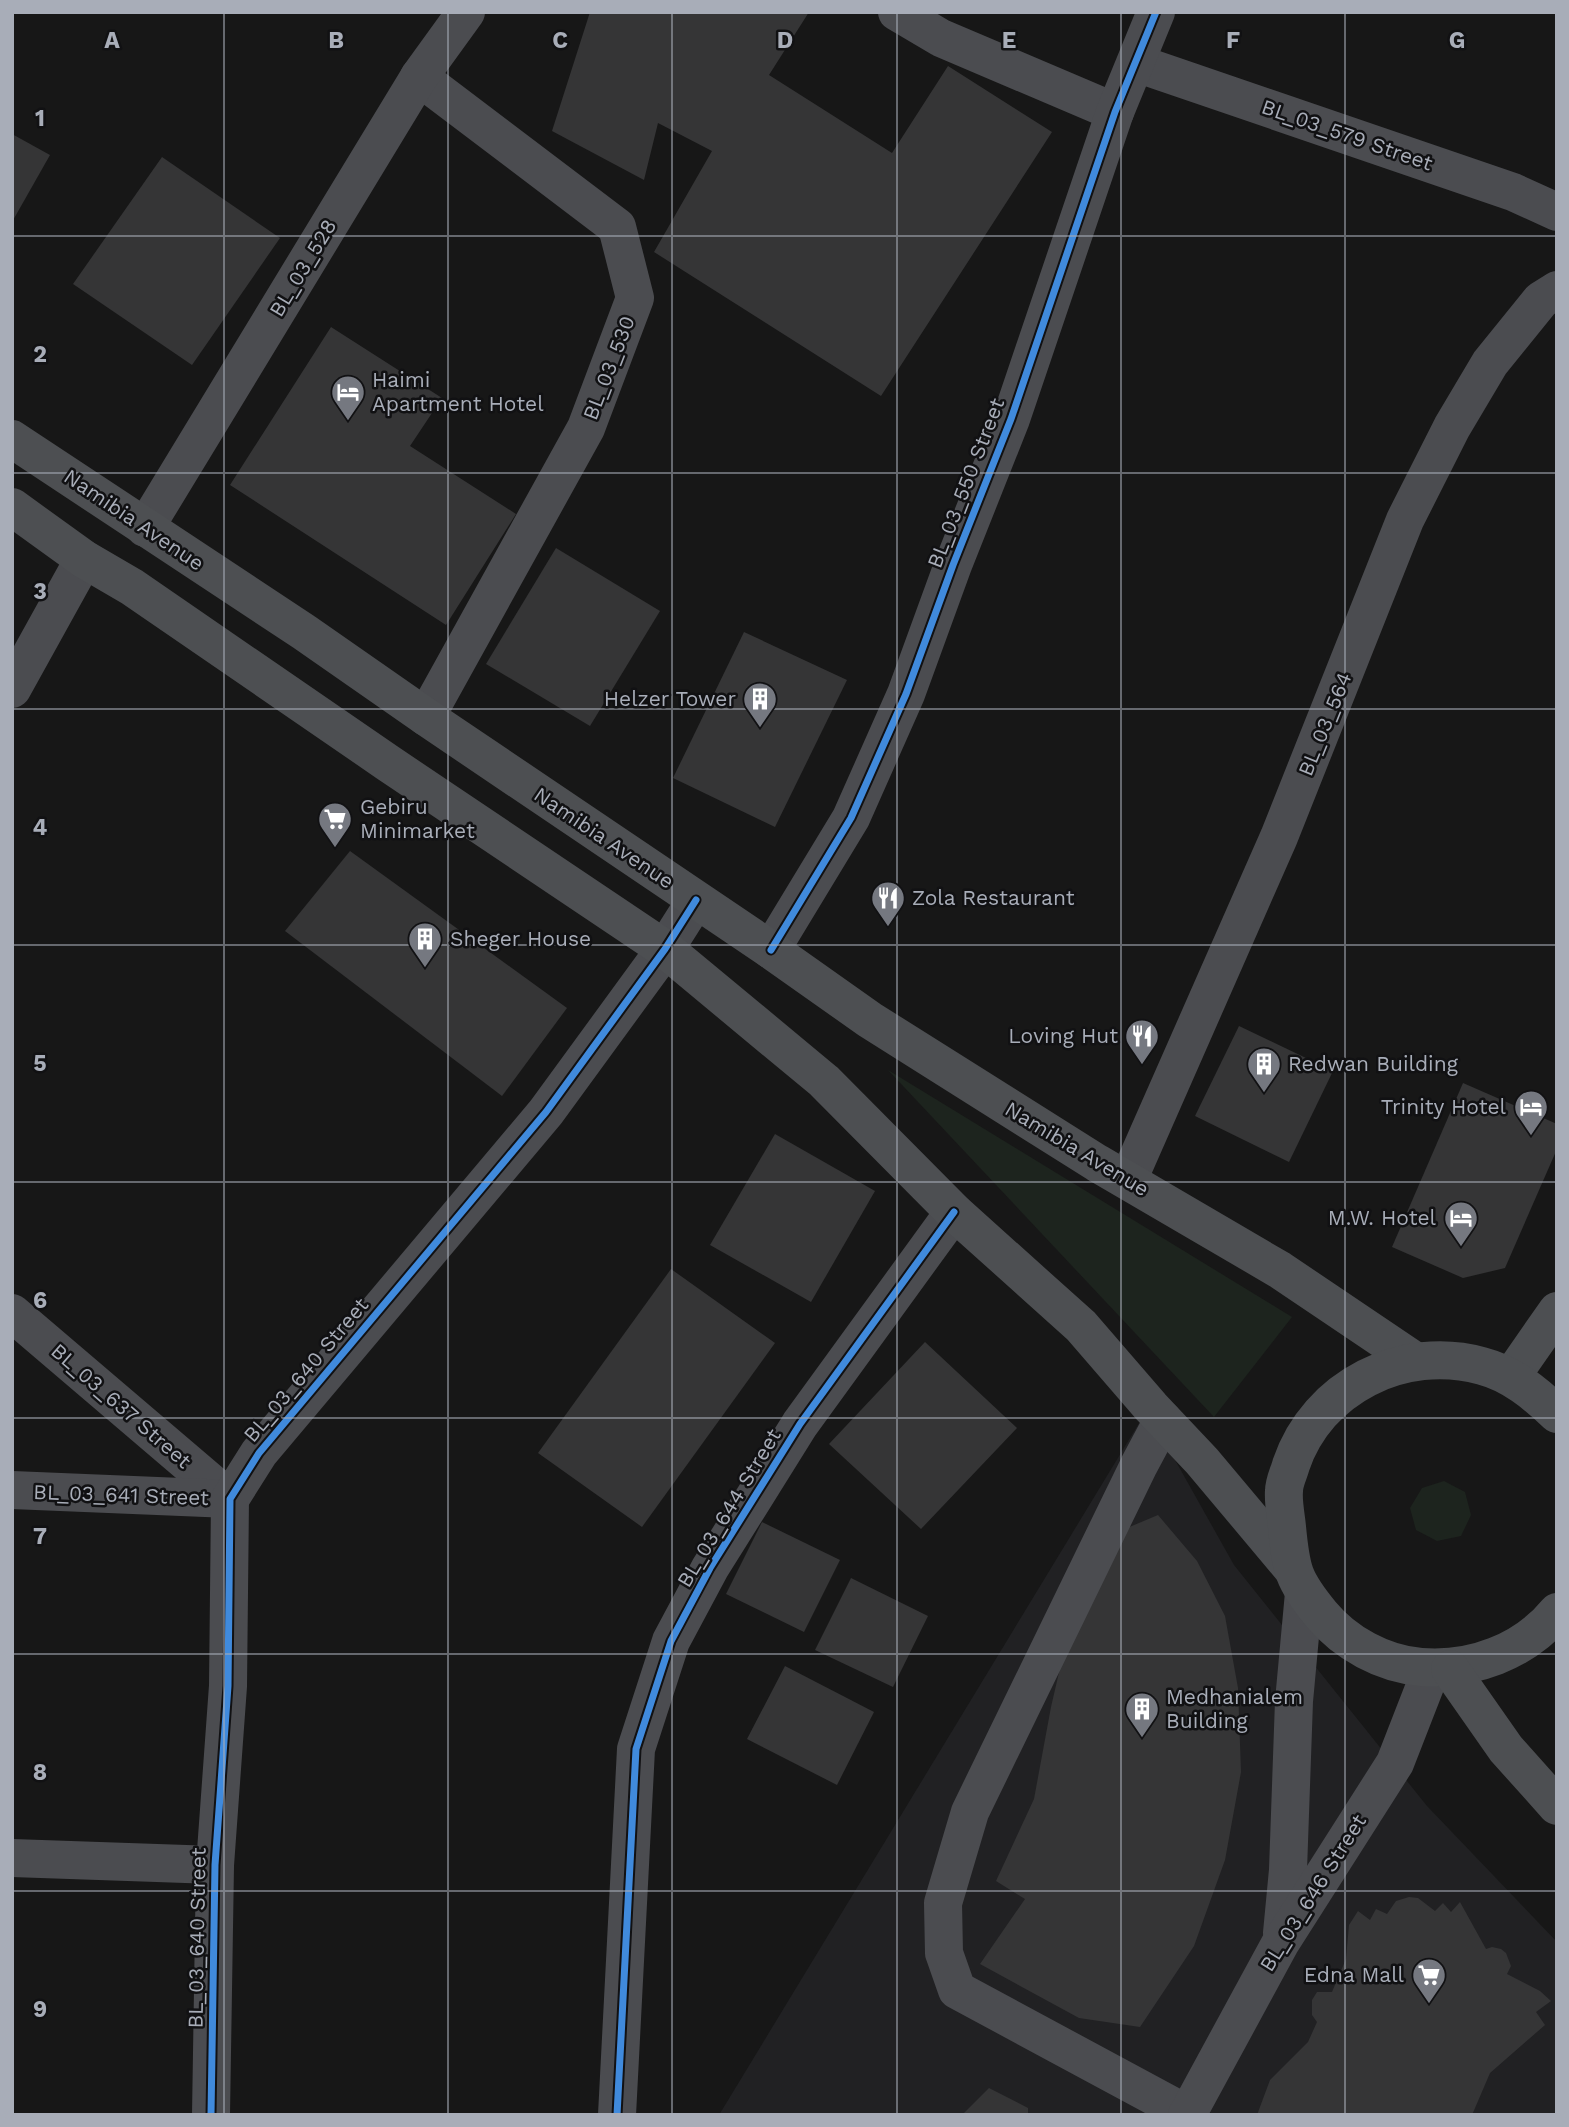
<svg xmlns="http://www.w3.org/2000/svg" width="1569" height="2127" font-family="'Work Sans',sans-serif">
	<rect width="100%" height="100%" fill="#171717"/>
	<path fill="#212123" d="M1147 1410 1234 1565 1427 1806 1557 1942V2115H719Z"/>
	<g fill="#1d241e">
		<path d="M888 1070 1292 1317 1214 1417Z"/>
		<path d="M1444 1481 1465 1492 1471 1515 1461 1536 1437 1541 1416 1530 1410 1508 1422 1488Z"/>
	</g>
	<g fill="#353536">
		<path d="M590 12H809L769 75 892 153 948 66 1052 132 881 396 654 252 712 151 658 123 644 180 552 131Z"/>
		<path d="M12 134 50 155 12 222Z"/>
		<path d="M162 157 280 238 192 365 73 284Z"/>
		<path d="M331 327 442 398 410 446 516 514 446 625 230 485Z"/>
		<path d="M556 548 660 611 590 726 486 664Z"/>
		<path d="M744 632 847 680 775 827 673 778Z"/>
		<path d="M350 851 567 1008 502 1096 285 931Z"/>
		<path d="M1239 1026 1333 1071 1289 1162 1195 1116Z"/>
		<path d="M1463 1083 1557 1124V1149L1505 1268 1463 1278 1392 1247Z"/>
		<path d="M775 1134 875 1191 811 1302 710 1245Z"/>
		<path d="M671 1269 775 1343 642 1527 538 1453Z"/>
		<path d="M925 1342 1017 1428 921 1529 829 1444Z"/>
		<path d="M1158 1515 1197 1561 1225 1616 1238 1688 1241 1772 1225 1860 1194 1946 1140 2027 1079 2018 980 1964 1025 1899 996 1881 1034 1799 1051 1707 1076 1599 1108 1536Z"/>
		<path d="M762 1522 840 1560 804 1632 726 1594Z"/>
		<path d="M851 1578 928 1616 893 1687 815 1650Z"/>
		<path d="M785 1666 874 1712 837 1785 747 1739Z"/>
		<path d="M1409 1897 1418 1898 1435 1911 1443 1903 1451 1912 1460 1902 1486 1949 1492 1947 1501 1949 1506 1953 1511 1966 1507 1974 1540 1991 1551 2001 1536 2012 1545 2025 1490 2073 1472 2115H1257L1270 2080 1308 2042 1317 2022 1312 2015V2000L1317 1992H1332L1346 1959 1349 1925 1358 1911 1370 1920 1376 1909 1387 1914 1396 1901Z"/>
		<path d="M989 2088 1028 2108V2115H962Z"/>
	</g>
	<g fill="none" stroke-linecap="round" stroke-linejoin="round">
		<g stroke="#4b4c50" stroke-width="38">
			<path d="M897 12 941 38 1115 112"/>
			<path d="M1136 63 1513 192 1557 212"/>
			<path d="M419 77 617 227 635 298 586 428 426 717"/>
			<path d="M145 528 419 77 466 12"/>
			<path d="M12 689 84 559"/>
			<path d="M771 950 851 818 906 694 953 565 1011 419 1115 112 1156 12"/>
			<path d="M1128 1180 1279 837 1405 520 1452 427 1490 363 1541 300 1557 290"/>
			<path d="M12 1313 230 1499"/>
			<path d="M1163 1420 1139 1465 970 1812 943 1903 944 1953 957 1990 1187 2114"/>
			<path d="M12 1490 230 1499"/>
			<path d="M12 1858 215 1865"/>
			<path d="M1282 1933 1288 1870 1294 1701 1304 1593"/>
			<path d="M211 2115 215 1865 228 1686 230 1499 259 1453 546 1112 665 949 696 900"/>
			<path d="M617 2115 636 1749 671 1641 710 1568 800 1424 954 1212"/>
			<path d="M1187 2115 1281 1942 1395 1763 1432 1668"/>
		</g>
		<g stroke="#4d4f52" stroke-width="38">
			<path d="M12 439 304 632 426 717 771 950 870 1020 1097 1163 1280 1270 1415 1361"/>
			<path d="M12 507 84 559 132 587 388 763 665 949 824 1081 954 1212 1081 1326 1151 1407 1202 1461 1291 1567"/>
			<path d="M1511 1377 1557 1311"/>
			<path d="M1557 1414C1535 1393 1512 1374 1482 1366 1403 1344 1317 1387 1291 1465 1289 1473 1284 1482 1284 1491 1283 1502 1286 1516 1287 1527 1291 1570 1293 1580 1321 1614 1345 1643 1383 1664 1421 1667 1472 1671 1524 1652 1557 1612"/>
			<path d="M1450 1669 1506 1749 1557 1806"/>
		</g>
		<g stroke="#111113" stroke-width="11">
			<g id="cycleway">
				<path d="M771 950 851 818 906 694 953 565 1011 419 1115 112 1156 12"/>
				<path d="M211 2115 215 1865 228 1686 230 1499 259 1453 546 1112 665 949 696 900"/>
				<path d="M617 2115 636 1749 671 1641 710 1568 800 1424 954 1212"/>
			</g>
		</g>
		<use href="#cycleway" stroke="#408adc" stroke-width="7"/>
	</g>
	<path fill="none" stroke="#a8adb8" stroke-width="2" stroke-opacity="0.55" d="M224 12V2115M448 12V2115M672 12V2115M897 12V2115M1121 12V2115M1345 12V2115M12 236H1557M12 473H1557M12 709H1557M12 945H1557M12 1182H1557M12 1418H1557M12 1654H1557M12 1891H1557"/>
	<defs>
		<g id="hotel-pin" transform="scale(1.75)"><path d="M0 17L-7.5 6A9.5 9.5 0 1 1 7.5 6Z" fill="#757880" stroke="#111113"/><path d="M-6-4.5h1.5V1H6V5H4.5V3h-9V5H-6ZM-4 0a1.8 1.8 0 1 1 3.6 0ZM.5 0V-2.5h3Q6-2.5 6 0Z" fill="#fff"/></g>
		<g id="building-pin" transform="scale(1.75)"><path d="M0 17L-7.5 6A9.5 9.5 0 1 1 7.5 6Z" fill="#757880" stroke="#111113"/><path d="M-4-6H4V6H1V3H-1V6H-4ZM-2.5-4.3h1.7v1.8h-1.7ZM.8-4.3h1.7v1.8H.8ZM-2.5-1h1.7V.8h-1.7ZM.8-1h1.7V.8H.8Z" fill="#fff"/></g>
		<g id="supermarket-pin" transform="scale(1.75)"><path d="M0 17L-7.5 6A9.5 9.5 0 1 1 7.5 6Z" fill="#757880" stroke="#111113"/><path d="M-6-5.5h2.5l.6 2H6L4.5 2H-2.5L-4.4-4H-6ZM-1.5 3.2a1.3 1.3 0 1 0 .1 0ZM3 3.2a1.3 1.3 0 1 0 .1 0Z" fill="#fff"/></g>
		<g id="restaurant-pin" transform="scale(1.75)"><path d="M0 17L-7.5 6A9.5 9.5 0 1 1 7.5 6Z" fill="#757880" stroke="#111113"/><path d="M-5-6h1v4h1v-4h1v4h1v-4h1v5L-1.5 .5V6h-2V.5L-5-1ZM5-6V6H3V1.5H1.5Q1.5-4 5-6Z" fill="#fff"/></g>
	</defs>
	<g fill-rule="evenodd">
		<use href="#hotel-pin" x="348" y="392"/>
		<use href="#building-pin" x="760" y="699"/>
		<use href="#supermarket-pin" x="335" y="819"/>
		<use href="#restaurant-pin" x="888" y="898"/>
		<use href="#building-pin" x="425" y="939"/>
		<use href="#restaurant-pin" x="1142" y="1036"/>
		<use href="#building-pin" x="1264" y="1064"/>
		<use href="#hotel-pin" x="1531" y="1107"/>
		<use href="#hotel-pin" x="1461" y="1218"/>
		<use href="#building-pin" x="1142" y="1709"/>
		<use href="#supermarket-pin" x="1429" y="1975"/>
	</g>
	<g text-anchor="middle" stroke-width="5" stroke-linejoin="round" paint-order="stroke">
		<g font-size="21" fill="#a8adb8" stroke="#111113">
			<text transform="translate(1347 135) rotate(19)" y="7">BL_03_579 Street</text>
			<text transform="translate(303 268) rotate(-59)" y="7">BL_03_528</text>
			<text transform="translate(609 368) rotate(-69)" y="7">BL_03_530</text>
			<text transform="translate(966 483) rotate(-69)" y="7">BL_03_550 Street</text>
			<text transform="translate(134 520) rotate(34)" y="7">Namibia Avenue</text>
			<text transform="translate(1325 724) rotate(-68)" y="7">BL_03_564</text>
			<text transform="translate(604 838) rotate(34)" y="7">Namibia Avenue</text>
			<text transform="translate(1077 1149) rotate(31)" y="7">Namibia Avenue</text>
			<text transform="translate(306 1370) rotate(-50)" y="7">BL_03_640 Street</text>
			<text transform="translate(121 1406) rotate(41)" y="7">BL_03_637 Street</text>
			<text transform="translate(121 1495) rotate(2)" y="7">BL_03_641 Street</text>
			<text transform="translate(729 1508) rotate(-59)" y="7">BL_03_644 Street</text>
			<text transform="translate(1313 1893) rotate(-58)" y="7">BL_03_646 Street</text>
			<text transform="translate(197 1938) rotate(-89)" y="7">BL_03_640 Street</text>
		</g>
		<g font-size="21" fill="#a8adb8" stroke="#111113" text-anchor="start">
			<text x="372" y="387">Haimi<tspan x="372" dy="24">Apartment Hotel</tspan></text>
			<text x="736" y="706" text-anchor="end">Helzer Tower</text>
			<text x="360" y="814">Gebiru<tspan x="360" dy="24">Minimarket</tspan></text>
			<text x="912" y="905">Zola Restaurant</text>
			<text x="450" y="946">Sheger House</text>
			<text x="1118" y="1043" text-anchor="end">Loving Hut</text>
			<text x="1288" y="1071">Redwan Building</text>
			<text x="1506" y="1114" text-anchor="end">Trinity Hotel</text>
			<text x="1436" y="1225" text-anchor="end">M.W. Hotel</text>
			<text x="1166" y="1704">Medhanialem<tspan x="1166" dy="24">Building</tspan></text>
			<text x="1404" y="1982" text-anchor="end">Edna Mall</text>
		</g>
	</g>
	<g font-size="23" text-anchor="middle" font-weight="bold" fill="#a8adb8" stroke="#111113" stroke-width="5" stroke-linejoin="round" paint-order="stroke">
		<text x="112" y="48">A</text>
		<text x="336" y="48">B</text>
		<text x="560" y="48">C</text>
		<text x="785" y="48">D</text>
		<text x="1009" y="48">E</text>
		<text x="1233" y="48">F</text>
		<text x="1457" y="48">G</text>
		<text x="40" y="126">1</text>
		<text x="40" y="362">2</text>
		<text x="40" y="599">3</text>
		<text x="40" y="835">4</text>
		<text x="40" y="1071">5</text>
		<text x="40" y="1308">6</text>
		<text x="40" y="1544">7</text>
		<text x="40" y="1780">8</text>
		<text x="40" y="2017">9</text>
	</g>
	<rect width="1569" height="2127" fill="none" stroke="#a8adb8" stroke-width="28"/>
</svg>
